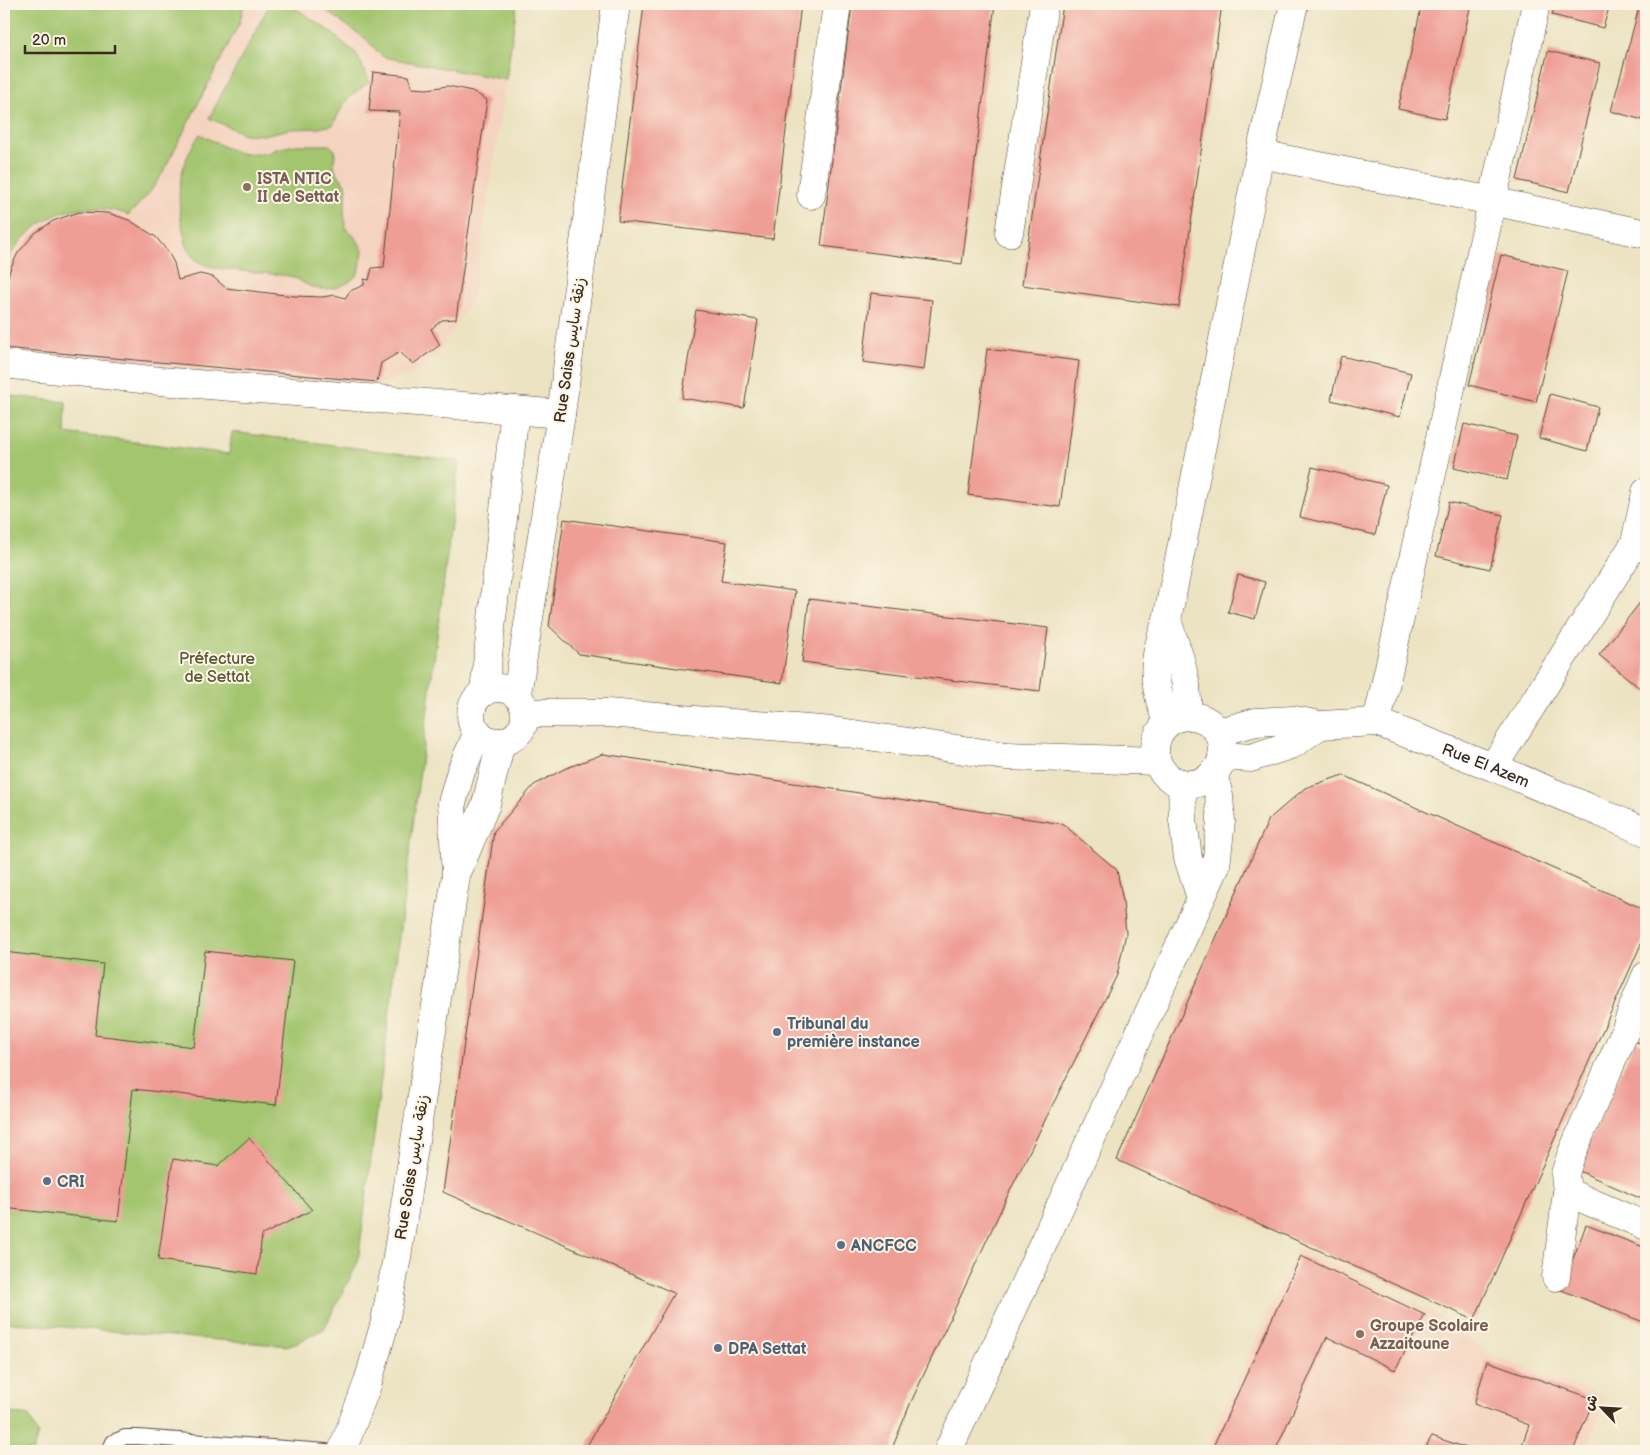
<svg xmlns="http://www.w3.org/2000/svg" width="1650" height="1455" font-family="'Balsamiq Sans','Playpen Sans Arabic',sans-serif">
	<rect width="100%" height="100%" fill="#fcf5e5"/>
	<filter id="ink" filterUnits="userSpaceOnUse"><feTurbulence type="fractalNoise" baseFrequency=".02" numOctaves="2"/><feDisplacementMap in="SourceGraphic" scale="10" xChannelSelector="R" yChannelSelector="G"/><feConvolveMatrix kernelMatrix="1 2 1 2 8 2 1 2 1" color-interpolation-filters="sRGB"/></filter>
	<filter id="wash" filterUnits="userSpaceOnUse"><feTurbulence type="fractalNoise" baseFrequency=".0096" numOctaves="4" result="noise"/><feDisplacementMap in="SourceGraphic" scale="20" xChannelSelector="R" yChannelSelector="G"/><feGaussianBlur stdDeviation="1.12" result="paint"/><feColorMatrix in="noise" values="0 0 0 0 0 0 0 0 0 0 0 0 0 0 0 0 0 1.4 0 .05"/><feComposite in="paint" operator="in"/></filter>
	<g filter="url(#wash)">
		<rect width="100%" height="100%" fill="#ece3c2"/>
		<g fill="#f4d3c0">
			<path d="M4 4H517L474 294 438 355 417 372 368 389 4 357Z"/>
			<path d="M1297 1248 1431 1311 1494 1357 1606 1396 1586 1451H1205Z"/>
		</g>
		<g fill="#a3c56e" stroke="#6f7846">
			<path d="M4 4H244L240 22 162 174 150 192 129 215C117 211 103 208 90 208 54 207 19 234 4 267Z"/>
			<path d="M270 4H289L328 30 356 53 370 82C349 95 344 102 333 125L319 128 291 129 263 135 244 134 209 118Z"/>
			<path d="M317 4H517L506 80 383 57 366 39Z"/>
			<path d="M200 134 226 148 244 154 268 153 276 149 296 145H329L335 150 334 168 347 187 344 214 346 229 356 238 363 250C362 257 361 267 358 273 349 287 329 291 315 288 307 286 298 279 290 276L215 268C208 266 200 264 194 258 187 252 186 243 184 234 175 196 178 166 200 134Z"/>
			<path d="M4 395 66 402 65 433 229 454 232 432 459 461 358 1262 324 1329 290 1346 4 1322Z"/>
			<path d="M4 1412 29 1416 38 1435 33 1451H4Z"/>
		</g>
		<g id="blocks">
			<g fill="#ef9e95">
				<path d="M644 4H801L773 239 618 221Z"/>
				<path d="M852 4H995L962 264 821 246Z"/>
				<path d="M1063 4H1222L1179 307 1022 285Z"/>
				<path d="M1422 4H1471L1445 119 1398 109Z"/>
				<path d="M1555 4H1610L1603 28 1552 15Z"/>
				<path d="M1640 4H1646V121L1611 111Z"/>
				<path d="M1548 51 1600 63 1569 192 1517 180Z"/>
				<path d="M373 72 409 76 412 88 427 89 448 86 472 91 487 100 456 319 442 320 431 329 440 345 413 364 400 352 381 363 377 382 4 348V288L11 267 18 253 35 233 53 221 79 212 108 213 129 220 156 237 168 252 174 263 178 280 200 274 213 277 226 288 294 296 322 297 335 295 345 298 350 291 364 285V279L369 280 372 268 384 267 400 112 369 111Z"/>
				<path d="M1501 255 1568 271 1536 402 1469 385Z"/>
				<path d="M871 293 932 300 924 370 863 362Z"/>
				<path d="M696 310 758 320 744 408 682 398Z"/>
				<path d="M987 349 1079 361 1060 507 968 495Z"/>
				<path d="M1341 356 1411 373 1400 417 1331 400Z"/>
				<path d="M1550 394 1598 407 1587 451 1539 438Z"/>
				<path d="M1464 424 1517 436 1507 480 1454 468Z"/>
				<path d="M1312 467 1387 485 1375 535 1300 517Z"/>
				<path d="M1449 502 1503 515 1490 569 1436 556Z"/>
				<path d="M564 519 727 542 721 581 795 591 782 683 579 654 549 626Z"/>
				<path d="M1238 575 1265 582 1255 619 1228 612Z"/>
				<path d="M1646 595V693L1599 655Z"/>
				<path d="M809 599 1048 628 1040 691 802 662Z"/>
				<path d="M603 754 1063 824 1117 870 1123 902 1126 933 1117 975 1007 1197 911 1402 891 1451H584L674 1293 443 1192 494 831 534 785 564 769Z"/>
				<path d="M1343 775 1646 910V933L1474 1320 1117 1160 1269 819 1305 788Z"/>
				<path d="M205 951 293 961 276 1105 133 1089 118 1221 4 1208V952L103 964 95 1035 194 1047Z"/>
				<path d="M1635 1041 1646 1046V1201L1577 1170Z"/>
				<path d="M249 1138 312 1210 262 1235 257 1274 158 1260 173 1159 218 1166Z"/>
				<path d="M1586 1225 1646 1248V1323L1561 1290Z"/>
				<path d="M1301 1256 1425 1315 1395 1370 1327 1337 1275 1451H1211Z"/>
				<path d="M1487 1361 1594 1399 1573 1451H1520L1529 1425 1474 1404Z"/>
				<path d="M1432 1436 1475 1451H1423Z"/>
				<path d="M1633 1446 1643 1451H1631Z"/>
			</g>
		</g>
	</g>
	<g filter="url(#ink)">
		<use href="#blocks" fill-opacity="0" stroke="#564637" stroke-width="1"/>
		<g fill="none" stroke-linecap="round" stroke-linejoin="round">
			<g stroke="#564637" stroke-width="16">
				<path id="lane" d="M109 1451 113 1442 125 1437H138L326 1451"/>
			</g>
			<g stroke="#564637" stroke-width="29">
				<g id="street">
					<path d="M1260 154 1492 201 1646 234"/>
					<path d="M811 195 837 4"/>
					<path d="M1009 233 1044 4"/>
					<path d="M4 364 160 381 561 414"/>
					<path d="M1635 543 1646 492"/>
					<path d="M1167 620 1180 659 1186 685 1188 715"/>
					<circle cx="498" cy="715" r="27"/>
					<path d="M484 692 515 410"/>
					<path d="M517 695 561 414 616 4"/>
					<path d="M526 713H607L833 731 1005 756 1157 761"/>
					<circle cx="1189" cy="750" r="34"/>
					<path d="M1377 722 1536 4"/>
					<path d="M1167 723C1152 679 1151 664 1167 620L1260 154 1294 4"/>
					<path id="s1" d="M1218 732 1256 722 1294 720 1320 725 1377 722 1493 767 1646 832"/>
					<path d="M1222 756 1251 758 1293 744 1320 725"/>
					<path d="M1493 767 1635 543 1646 529"/>
					<path d="M1182 783 1183 820 1188 858 1201 898"/>
					<path d="M459 868 486 804 501 742"/>
					<path d="M1567 1192 1646 1226"/>
					<path d="M1556 1277 1567 1192 1565 1174 1571 1155 1625 1031 1634 1005 1646 976"/>
					<path d="M342 1451 368 1382 385 1322 397 1257 456 876 452 803 461 771 478 732"/>
					<path d="M948 1451 1216 866 1221 821 1219 796 1213 773"/>
				</g>
			</g>
			<use href="#lane" stroke="#fff" stroke-width="14"/>
			<use href="#street" stroke="#fff" stroke-width="28"/>
		</g>
	</g>
	<g fill="#8d6e63" stroke="#fcf5e5" stroke-width="2">
		<circle cx="247" cy="187" r="5"/>
		<circle cx="1360" cy="1334" r="5"/>
	</g>
	<g fill="#5c6f8a" stroke="#fcf5e5" stroke-width="2">
		<circle cx="777" cy="1032" r="5"/>
		<circle cx="47" cy="1181" r="5"/>
		<circle cx="841" cy="1245" r="5"/>
		<circle cx="718" cy="1348" r="5"/>
	</g>
	<g text-anchor="middle" stroke-width="4" stroke-linejoin="round" paint-order="stroke">
		<g font-size="16" font-weight="bold" fill="#785e54" stroke="#fcf5e5" text-anchor="start">
			<text x="257" y="184">ISTA NTIC<tspan x="257" dy="18">II de Settat</tspan></text>
			<text x="1370" y="1331">Groupe Scolaire<tspan x="1370" dy="18">Azzaitoune</tspan></text>
		</g>
		<g font-size="16" fill="#3b2a1e" stroke="#fcf5e5">
			<text transform="translate(569 350) rotate(-82)" y="6">Rue Saiss زنقة سايس</text>
			<text dy="6" stroke="none"><textPath href="#s1" startOffset="278">Rue El Azem</textPath></text>
			<text transform="translate(411 1167) rotate(-81)" y="6">Rue Saiss زنقة سايس</text>
		</g>
		<g font-size="16" fill="#5a5836" stroke="#fcf5e5">
			<text x="217" y="664">Préfecture<tspan x="217" dy="18">de Settat</tspan></text>
		</g>
		<g font-size="16" font-weight="bold" fill="#4e5e75" stroke="#fcf5e5" text-anchor="start">
			<text x="787" y="1029">Tribunal du<tspan x="787" dy="18">première instance</tspan></text>
			<text x="57" y="1187">CRI</text>
			<text x="851" y="1251">ANCFCC</text>
			<text x="728" y="1354">DPA Settat</text>
		</g>
	</g>
	<rect width="1650" height="1455" fill="none" stroke="#fcf5e5" stroke-width="20"/>
	<g transform="translate(1602 1408) rotate(295)" stroke="#fcf5e5" stroke-width="4" paint-order="stroke">
	<path d="M0-4L9 19L0 12L-9 19Z" fill="#3b2a1e"/>
	<text y="-8" font-size="14" font-weight="bold" text-anchor="middle" fill="#3b2a1e">ش</text>
	</g>
	<path d="M25 45v8h90v-8" fill="none" stroke="#3b2a1e" stroke-width="2.5"/>
	<text x="32" y="45" font-size="15" fill="#3b2a1e" stroke="#fcf5e5" stroke-width="4" paint-order="stroke">20 m</text>
</svg>
